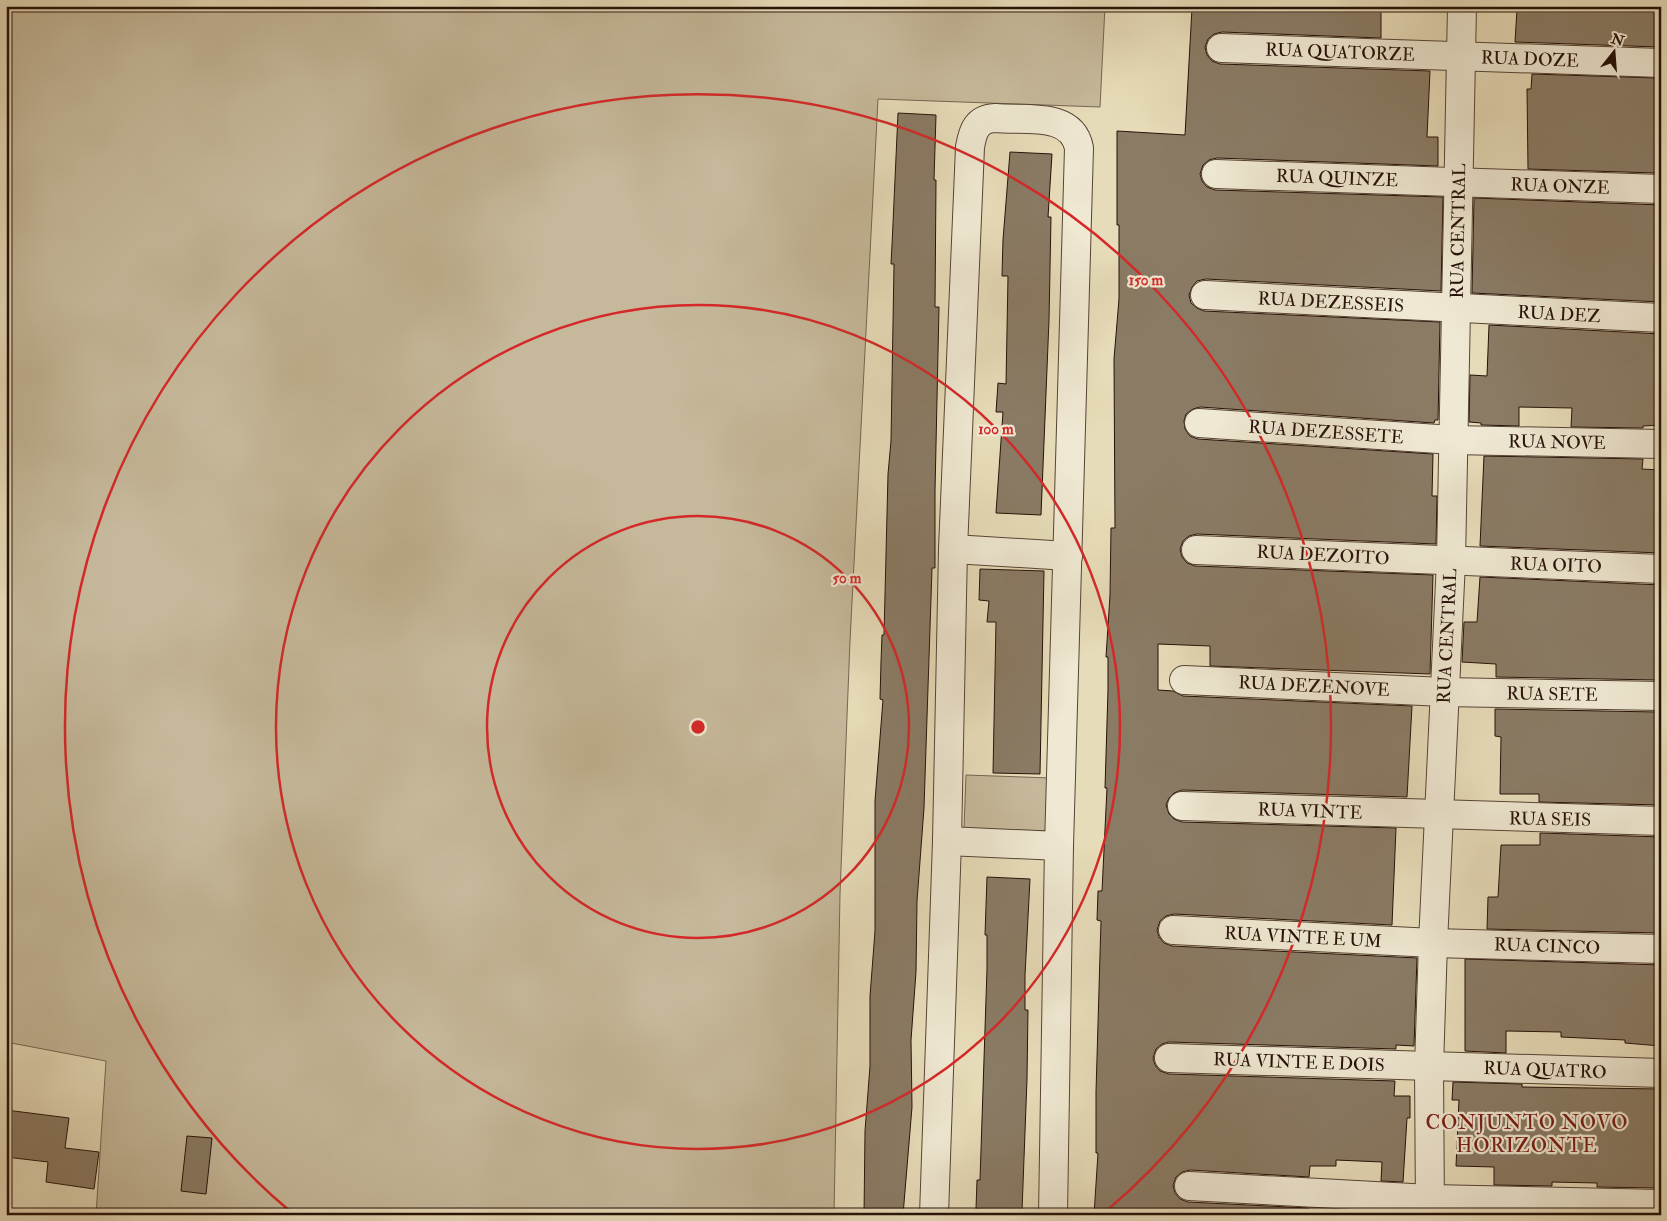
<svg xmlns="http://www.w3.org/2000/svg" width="1667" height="1221" font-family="'IM FELL Double Pica',serif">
	<rect width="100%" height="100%" fill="#e7dcb9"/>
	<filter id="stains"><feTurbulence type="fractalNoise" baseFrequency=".004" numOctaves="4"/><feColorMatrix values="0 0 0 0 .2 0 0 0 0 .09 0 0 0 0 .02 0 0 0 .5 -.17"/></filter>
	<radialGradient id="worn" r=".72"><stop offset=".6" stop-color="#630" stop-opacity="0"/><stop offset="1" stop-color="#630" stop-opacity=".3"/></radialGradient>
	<g fill="#c6b99b" stroke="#766552">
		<path d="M6 6H1105L1100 107 878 99 850 641 840 894 834 1215H96L106 1061 6 1042Z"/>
		<path d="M966 775 1051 778 1050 831 964 829Z"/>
	</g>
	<g fill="#8a7b65" stroke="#261109">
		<path d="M1216 6H1381V38L1222 32 1214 34 1208 39 1205 47 1207 55 1212 61 1220 64 1430 71 1427 137H1438V166L1217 158 1209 160 1203 165 1200 174 1202 181 1207 187 1215 190 1443 197 1441 291 1206 279 1197 281 1192 287 1189 295 1191 303 1197 308 1204 311 1440 322 1438 420H1435L1434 423 1200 407 1193 409 1186 414 1184 421 1185 429 1190 436 1198 439 1433 454 1432 496H1437L1436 544 1197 534 1189 536 1183 541 1180 549 1182 557 1187 563 1195 566 1433 575 1430 674 1210 666V646L1158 644V690L1173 691 1183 696 1412 706 1407 797 1182 790 1174 793 1169 798 1166 805 1169 814 1174 819 1182 822 1396 828 1392 925 1174 914 1166 916 1160 921 1157 930 1159 937 1164 943 1172 946 1417 958 1414 1046 1396 1045V1049L1169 1042 1162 1044 1156 1049 1153 1058 1155 1065 1160 1071 1169 1074 1395 1081 1394 1096H1410V1118H1407L1403 1182 1381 1181 1382 1162 1336 1160V1166H1310L1309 1177 1190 1170 1182 1172 1176 1177 1173 1185 1175 1193 1180 1199 1188 1202 1308 1208 1307 1215H1094L1098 1153H1096V1092L1101 921 1097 920 1098 891H1102L1107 788H1105L1108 690V657H1106L1110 595 1111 528H1115L1114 359 1119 299V225H1117V131L1185 135 1192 8 1216 9Z"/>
		<path d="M1535 6H1660L1658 47 1515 42 1517 9 1535 10Z"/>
		<path d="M1532 74 1657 78 1656 173 1528 169 1527 89H1531Z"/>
		<path d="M898 113 936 115 934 180H936L935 307H939L935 491V568H932L924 808 917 901 916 972 911 1040 912 1107 903 1215H864L865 1131 870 1066V996L875 931V801L883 700 880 699 881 662 882 635H884L888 474 891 441 894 264H891L892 245Z"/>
		<path d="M1010 152 1052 154 1048 217H1051L1049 320 1041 515 996 513 1003 412H996L998 383 1006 384 1008 276H1002L1003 240Z"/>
		<path d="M1474 198 1661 205V302L1472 293Z"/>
		<path d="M1489 325 1661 334V425L1643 426V428L1571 427 1572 408 1519 407V426L1481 425V423L1469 422 1470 375 1487 376Z"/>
		<path d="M1484 456 1643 459 1642 469 1661 470V553L1480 546Z"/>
		<path d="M980 569 1044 571 1040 774 993 773 996 622H987L989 601 979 600Z"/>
		<path d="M1480 577 1661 585V670H1656L1657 680 1496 677V664L1462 662 1464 622H1477Z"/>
		<path d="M1495 709 1657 712V716H1661V805L1539 802V794H1500L1501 737 1495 736Z"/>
		<path d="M1540 833 1661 837 1659 933 1487 929 1488 897H1498L1501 845H1540Z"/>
		<path d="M987 877 1030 879 1025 975V1010H1028L1027 1079 1022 1211 976 1209 977 1180H980L987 969V935H985Z"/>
		<path d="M1465 959 1661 965V1046L1625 1043V1040L1561 1037V1032L1506 1031V1053L1465 1051Z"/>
		<path d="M1453 1082 1522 1084V1087L1661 1089V1188L1597 1187V1183L1552 1182V1186L1494 1185V1167L1456 1166 1459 1100H1452Z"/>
		<path d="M6 1110 69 1118 65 1148 99 1152 94 1189 46 1182 48 1162 6 1157Z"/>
		<path d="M187 1136 212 1138 206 1194 181 1191Z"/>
		<path d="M1379 1212 1401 1213 1400 1215H1379Z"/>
	</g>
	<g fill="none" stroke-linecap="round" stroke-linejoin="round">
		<g stroke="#564435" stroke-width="30">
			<g id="minor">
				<path d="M1221 48 1661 63"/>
				<path d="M1216 174 1661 189"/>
				<path d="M1205 295 1661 318"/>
				<path d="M1199 423 1453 440 1661 444"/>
				<path d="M953 549 1068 556"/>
				<path d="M1196 550 1661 569"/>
				<path d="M1184 680 1444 692 1661 696"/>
				<path d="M1182 806 1661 821"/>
				<path d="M947 841 1059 846"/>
				<path d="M1173 930 1433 943 1661 949"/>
				<path d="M1169 1058 1661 1073"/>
				<path d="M1189 1186 1430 1199 1661 1204"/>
				<path d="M934 1215 947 841 953 549 970 147C973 130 977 119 995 118 1024 121 1072 111 1079 148L1059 846 1053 1215"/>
				<path d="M1430 1215 1429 1067 1433 943 1451 561 1462 6"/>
			</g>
		</g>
		<use href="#minor" stroke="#efe8d2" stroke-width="28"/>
	</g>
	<g fill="none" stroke="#d62828" stroke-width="2.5">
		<circle cx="698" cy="727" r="211"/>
		<circle cx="698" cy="727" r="422"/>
		<path d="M291 1212A633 633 0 1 1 1105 1212"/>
	</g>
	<g text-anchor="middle" stroke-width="4.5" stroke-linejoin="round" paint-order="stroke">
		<g font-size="18" fill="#261109" stroke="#efe8d2">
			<text transform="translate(1340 52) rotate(2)" y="6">RUA QUATORZE</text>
			<text transform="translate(1530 59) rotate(2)" y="6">RUA DOZE</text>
			<text transform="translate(1337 178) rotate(2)" y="6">RUA QUINZE</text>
			<text transform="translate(1560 186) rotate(2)" y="6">RUA ONZE</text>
			<text transform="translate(1458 231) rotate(-89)" y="6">RUA CENTRAL</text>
			<text transform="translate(1331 302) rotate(3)" y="6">RUA DEZESSEIS</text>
			<text transform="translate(1559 314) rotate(3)" y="6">RUA DEZ</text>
			<text transform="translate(1326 432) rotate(4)" y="6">RUA DEZESSETE</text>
			<text transform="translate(1557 442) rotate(1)" y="6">RUA NOVE</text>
			<text transform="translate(1323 555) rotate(3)" y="6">RUA DEZOITO</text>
			<text transform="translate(1556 565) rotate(2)" y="6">RUA OITO</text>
			<text transform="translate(1447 636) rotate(-87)" y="6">RUA CENTRAL</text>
			<text transform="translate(1314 686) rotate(3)" y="6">RUA DEZENOVE</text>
			<text transform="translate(1552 694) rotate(1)" y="6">RUA SETE</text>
			<text transform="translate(1310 811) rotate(2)" y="6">RUA VINTE</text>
			<text transform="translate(1550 819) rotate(1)" y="6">RUA SEIS</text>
			<text transform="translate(1303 937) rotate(3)" y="6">RUA VINTE E UM</text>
			<text transform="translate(1547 946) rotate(2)" y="6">RUA CINCO</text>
			<text transform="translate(1299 1062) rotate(2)" y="6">RUA VINTE E DOIS</text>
			<text transform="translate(1545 1070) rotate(2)" y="6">RUA QUATRO</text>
		</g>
		<g font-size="20" letter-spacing="1" fill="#7a1f14" stroke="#efe8d2">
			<text x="1527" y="1129">CONJUNTO NOVO<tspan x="1527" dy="23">HORIZONTE</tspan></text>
		</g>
	</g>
	<circle cx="698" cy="727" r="8" fill="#d62828" stroke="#efe8d2" stroke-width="2.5"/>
	<g font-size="15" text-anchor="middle" font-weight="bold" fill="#d62828" stroke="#efe8d2" stroke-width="4.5" stroke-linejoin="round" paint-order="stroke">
		<text x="1146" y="285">150 m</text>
		<text x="996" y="434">100 m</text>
		<text x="847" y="583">50 m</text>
	</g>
	<rect width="1667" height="1221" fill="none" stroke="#e7dcb9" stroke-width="25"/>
	<rect x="8" y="8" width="1652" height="1206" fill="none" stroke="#261109" stroke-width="2.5"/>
	<rect x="12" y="12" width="1642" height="1196" fill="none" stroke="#261109"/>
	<g transform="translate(1614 52) rotate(17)" stroke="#efe8d2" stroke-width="4" paint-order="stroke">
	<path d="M0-4L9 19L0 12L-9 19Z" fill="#261109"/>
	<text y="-8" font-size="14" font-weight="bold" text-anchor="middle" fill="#261109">N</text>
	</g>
	<rect width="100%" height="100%" filter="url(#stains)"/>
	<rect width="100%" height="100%" fill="url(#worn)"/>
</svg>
